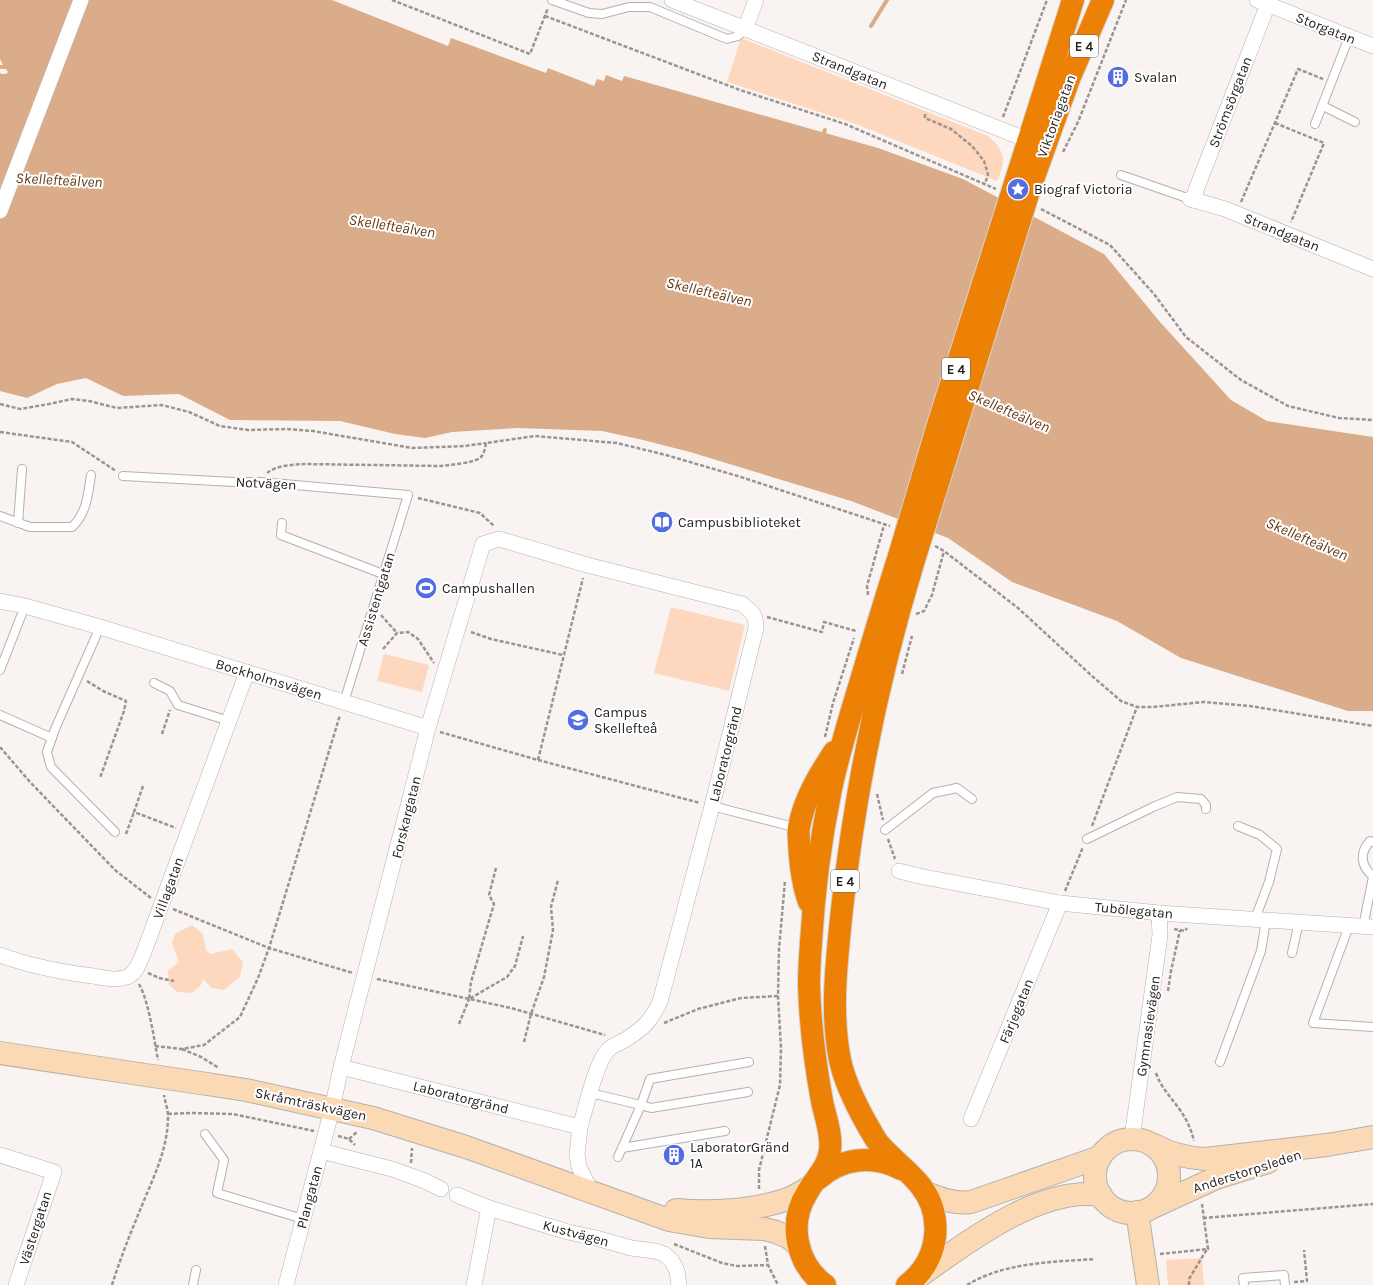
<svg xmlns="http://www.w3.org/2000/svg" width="1373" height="1285" font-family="Karla,sans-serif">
	<rect width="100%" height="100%" fill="#f9f4f1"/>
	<g fill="#fdd8be">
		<path d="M741 38 988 136C1006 151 1006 161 997 181L856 124 727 82Z"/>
		<path d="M671 607 745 625 729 691 654 673Z"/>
		<path d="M384 654 429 665 422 692 377 681Z"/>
		<path d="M192 925 203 934 206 950 211 954 232 949 243 962 240 977 224 990 212 988 203 979 201 985 192 993 177 992 169 985 168 970 179 962 172 943 175 934Z"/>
		<path d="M1202 1258 1204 1285H1168L1166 1260Z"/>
	</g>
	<path fill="#daac8a" d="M0 0H332L448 46 451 38 546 73 548 68 594 86 597 79 604 81 606 75 622 81 624 76 649 83 878 148 963 179 1104 254 1160 322 1231 400 1267 421 1373 437V711H1348L1181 658 1117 621 1012 582 948 538 851 501 690 452 643 440 602 431 518 428 452 432 425 438 395 434 340 421 230 420 179 394 123 396 86 378 57 384 27 398 0 391V73L2 74H6L8 72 6 69H0V65H3L0 59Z"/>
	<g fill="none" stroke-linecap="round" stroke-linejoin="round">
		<g stroke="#daac8a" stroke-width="4">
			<path d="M871 26 887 0"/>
			<path d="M824 132 825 130"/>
		</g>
		<g stroke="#b5b1ad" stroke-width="10">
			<g id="lane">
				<path d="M552 0 589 13 602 14 629 7H650L727 39 738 36 745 29"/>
				<path d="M1323 106 1355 122"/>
				<path d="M1315 124 1349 37"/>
				<path d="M1121 175 1190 199"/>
				<path d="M123 476 234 482H261L408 495 344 702"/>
				<path d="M0 516 30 527H72C87 513 88 494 91 475"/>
				<path d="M18 523 22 469"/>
				<path d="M282 523 281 535 383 574"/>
				<path d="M100 627 55 729 47 752 51 767 115 832"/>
				<path d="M0 670 25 606"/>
				<path d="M154 683 170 691 178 705 229 721"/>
				<path d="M0 715 52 738"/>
				<path d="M712 806 798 828"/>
				<path d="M1238 826 1260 835 1277 849 1269 882 1255 919"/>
				<path d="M885 830 933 793 957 788 972 799"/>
				<path d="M1087 839 1153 807 1177 797 1201 799 1206 805V809"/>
				<path d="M1373 842 1370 841C1359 853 1361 867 1373 876"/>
				<path d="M1349 926 1313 1023 1373 1027"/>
				<path d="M1363 927 1373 877"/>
				<path d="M1292 953 1299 922"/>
				<path d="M1220 1062 1261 951 1266 920"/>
				<path d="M590 1093 641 1105 650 1079 749 1062"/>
				<path d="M205 1134 224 1160 217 1193 303 1219"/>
				<path d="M622 1148 725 1131"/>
				<path d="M618 1157 641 1105 651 1108 748 1092"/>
				<path d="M193 1285 196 1270"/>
				<path d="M1244 1285 1243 1278 1284 1275 1285 1285"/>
			</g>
		</g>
		<g stroke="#b5b1ad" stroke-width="16">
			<g id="street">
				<path d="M672 0 1028 140"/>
				<path d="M1257 0 1373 46"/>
				<path d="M745 29 756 0"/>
				<path d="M1190 199 1225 209 1373 269"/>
				<path d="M1194 200 1196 190 1268 4"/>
				<path d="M0 211 81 0"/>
				<path d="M0 601 25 606 100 627 428 728"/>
				<path d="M899 871 919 876 1060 903 1159 913 1373 927"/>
				<path d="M0 955C30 966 61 972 93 976 104 978 116 981 127 977 137 973 141 959 145 949L247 672"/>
				<path d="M971 1119 1060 903"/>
				<path d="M580 1127 577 1154 579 1167 592 1193"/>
				<path d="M1132 1138 1160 935 1159 913"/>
				<path d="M321 1151 392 1169 425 1181 441 1189"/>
				<path d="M0 1155 54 1172 34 1232 16 1285"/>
				<path d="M457 1195 489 1208 568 1232 596 1238 631 1248 655 1251 664 1254 672 1261 677 1271 679 1285"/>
				<path d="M286 1285 332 1109 341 1067 428 728 483 544 499 539 587 565 742 604C752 612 756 614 756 628L712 806 660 1002C650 1022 644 1028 625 1040 619 1043 611 1046 607 1051 595 1065 586 1108 580 1127L341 1067"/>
				<path d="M474 1285 489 1208"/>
			</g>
		</g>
		<g stroke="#b5b1ad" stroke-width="24">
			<g id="secondary">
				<path d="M0 1053 139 1074"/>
				<path d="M207 1084 246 1090 373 1118 466 1147 669 1220 709 1227 764 1229 776 1232 788 1237 798 1245"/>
				<circle cx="1132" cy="1176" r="37"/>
				<path d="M1154 1145C1171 1154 1186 1158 1205 1159L1327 1145 1373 1137"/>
				<path d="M926 1193C941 1199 955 1204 971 1202L1100 1157"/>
				<path d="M1155 1206 1216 1178 1268 1162"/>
				<path d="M676 1210C712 1213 751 1211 785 1200 794 1197 802 1192 810 1187"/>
				<path d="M1137 1212 1148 1285"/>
				<path d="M914 1280C962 1246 1039 1185 1101 1195"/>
			</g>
		</g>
		<g stroke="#d3d3d3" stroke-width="24">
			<g id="highway">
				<path d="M1015 183 1073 0"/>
				<path d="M1030 188 1069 79 1103 0"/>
				<path d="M809 902C802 883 800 863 799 842 799 837 798 832 799 827 804 799 819 775 834 752"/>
				<path d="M818 1179C841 1158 873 1154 901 1169"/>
				<path d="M825 1285C796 1264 788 1223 807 1193 815 1178 828 1168 830 1150 832 1133 825 1117 822 1101 815 1063 810 1023 809 984 809 970 810 956 811 942 814 892 820 843 830 794 837 758 848 723 859 687 872 643 885 600 899 556"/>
				<path d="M907 1285C939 1261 945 1216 920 1185 908 1170 892 1159 879 1144 875 1139 872 1133 869 1128 857 1107 845 1084 840 1060 830 1010 837 959 842 909 855 791 879 674 914 560"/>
			</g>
		</g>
		<g stroke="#999593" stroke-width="2.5" stroke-dasharray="4 2" stroke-linecap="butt">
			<path d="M392 0 530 54 548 8"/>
			<path d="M545 16 740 90 845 124 996 189"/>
			<path d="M925 114V118L951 129 972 146 984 161 988 174 985 184"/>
			<path d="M1003 117 1047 0"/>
			<path d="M1275 123 1324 143 1291 222"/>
			<path d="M1063 152 1078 122 1126 0"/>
			<path d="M1241 202 1298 69 1323 79"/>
			<path d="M1041 209 1110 245 1154 294 1186 337 1241 380 1288 406 1339 418 1373 420"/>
			<path d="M0 404 20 409 49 404 72 399 89 401 117 408 162 405 189 412 220 426 248 430 286 429 313 431 412 448 465 446 486 443"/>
			<path d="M0 432 72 442 116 471"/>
			<path d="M267 473C277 465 292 465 304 464L441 466C449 465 473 463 480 458 484 455 485 448 486 443L535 436 617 443 666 455 741 477 890 526"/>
			<path d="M418 498 480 513 494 526"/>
			<path d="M935 546 944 551 1018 608 1092 676 1121 701 1137 707H1153L1204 702 1250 706 1373 726"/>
			<path d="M868 595 867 586 884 525"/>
			<path d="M916 614 924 611 932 595 944 551"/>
			<path d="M381 615 397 633"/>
			<path d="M767 617 822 632 824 622 856 631"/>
			<path d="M471 632 491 639 563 655"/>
			<path d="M383 649 397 633 408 632 418 639 434 663"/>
			<path d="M902 674 912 636"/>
			<path d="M87 681 103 691 126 701 124 711 100 778"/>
			<path d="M440 732 538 760 700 803"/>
			<path d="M162 734 170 710"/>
			<path d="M825 737 833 703 854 638"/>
			<path d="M0 747 30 782 115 870 151 898"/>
			<path d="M538 760 583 578"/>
			<path d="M143 786 134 812 176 828"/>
			<path d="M877 794 883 820"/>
			<path d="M1092 826 1137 707"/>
			<path d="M126 834 134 812"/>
			<path d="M888 839 895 859"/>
			<path d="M496 868 489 895 494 904 471 982 469 999 507 977 515 966 523 936"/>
			<path d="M1065 891 1083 847"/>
			<path d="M173 909 269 948 353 973"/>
			<path d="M1174 929 1185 931 1187 928"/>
			<path d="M148 973 159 978 174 981"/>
			<path d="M377 979 511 1008 605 1035"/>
			<path d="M139 984C149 1002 154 1039 158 1060"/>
			<path d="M1168 991 1171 971 1180 930"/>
			<path d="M664 1023 698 1009 741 998 778 996"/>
			<path d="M459 1024 469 999"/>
			<path d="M524 1042 531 1014 544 977 553 930 551 907 558 880"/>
			<path d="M155 1046 182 1049 204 1045 240 1017 258 978 269 948 340 715"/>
			<path d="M182 1049 201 1057 219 1068"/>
			<path d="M1156 1073C1161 1088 1171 1097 1180 1110 1187 1120 1191 1129 1194 1141"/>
			<path d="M168 1114 191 1113 233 1114 314 1131"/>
			<path d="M338 1136 349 1139 355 1145"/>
			<path d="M349 1139 358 1131"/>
			<path d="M411 1163 412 1148"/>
			<path d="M759 1189V1170L780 1085 781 1048 778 996 779 949 785 881"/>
			<path d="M1203 1218 1373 1204"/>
			<path d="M674 1244 722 1263 737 1266 768 1265"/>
			<path d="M765 1246 768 1265 778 1285"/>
			<path d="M1160 1254 1208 1249 1202 1204"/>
			<path d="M1294 1282 1307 1281 1304 1250"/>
			<path d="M112 1285C121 1256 133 1227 145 1198 156 1172 168 1146 168 1116 168 1109 165 1102 164 1095"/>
			<path d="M967 1285C1005 1262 1052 1262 1095 1259"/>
			<path d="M1189 1285V1279L1207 1249"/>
		</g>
		<use href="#lane" stroke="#fff" stroke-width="8"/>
		<use href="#street" stroke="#fff" stroke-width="15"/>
		<use href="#secondary" stroke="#fad9b4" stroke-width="22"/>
		<use href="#highway" stroke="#ed8105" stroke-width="22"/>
		<g stroke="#b5b1ad" stroke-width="24" stroke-linecap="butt">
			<path id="secondary-bridge" d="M139 1074 207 1084"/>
		</g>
		<g stroke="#d3d3d3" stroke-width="24" stroke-linecap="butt">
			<g id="highway-bridge">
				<path d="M899 556 938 425 1015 183"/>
				<path d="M914 560 1030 188"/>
			</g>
		</g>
		<use href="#secondary-bridge" stroke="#fad9b4" stroke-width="22"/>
		<use href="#highway-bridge" stroke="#ed8105" stroke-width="22"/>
	</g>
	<defs>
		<g id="building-disc" transform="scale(1.15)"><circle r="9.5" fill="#526de2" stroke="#fff"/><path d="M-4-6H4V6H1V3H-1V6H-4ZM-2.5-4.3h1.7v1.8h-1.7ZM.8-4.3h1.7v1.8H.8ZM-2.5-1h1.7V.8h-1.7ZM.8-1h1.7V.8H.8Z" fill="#fff"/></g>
		<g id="sight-disc" transform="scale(1.15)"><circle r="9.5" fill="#526de2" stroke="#fff"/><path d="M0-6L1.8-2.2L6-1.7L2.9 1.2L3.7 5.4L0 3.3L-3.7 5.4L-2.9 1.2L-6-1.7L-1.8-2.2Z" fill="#fff"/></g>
		<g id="library-disc" transform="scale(1.15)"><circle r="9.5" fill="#526de2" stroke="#fff"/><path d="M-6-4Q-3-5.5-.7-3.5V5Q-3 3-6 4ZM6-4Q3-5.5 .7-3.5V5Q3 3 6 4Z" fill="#fff"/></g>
		<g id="stadium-disc" transform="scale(1.15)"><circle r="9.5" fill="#526de2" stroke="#fff"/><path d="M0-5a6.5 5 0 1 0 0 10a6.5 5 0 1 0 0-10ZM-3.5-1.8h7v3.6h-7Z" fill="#fff"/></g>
		<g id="university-disc" transform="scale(1.15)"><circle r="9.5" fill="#526de2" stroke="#fff"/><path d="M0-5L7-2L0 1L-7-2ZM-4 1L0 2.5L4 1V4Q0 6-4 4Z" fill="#fff"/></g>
	</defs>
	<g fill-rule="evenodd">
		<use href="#building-disc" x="1118" y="77"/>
		<use href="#sight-disc" x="1018" y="189"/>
		<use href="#library-disc" x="662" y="522"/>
		<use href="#stadium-disc" x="426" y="588"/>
		<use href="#university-disc" x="578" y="720"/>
		<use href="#building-disc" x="674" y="1155"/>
	</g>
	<g text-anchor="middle" stroke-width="4" stroke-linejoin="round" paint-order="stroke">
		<g fill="#fff" stroke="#666564" stroke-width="1">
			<rect x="1070" y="35" width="28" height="22" rx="3"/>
			<rect x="942" y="358" width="28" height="22" rx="3"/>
			<rect x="831" y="870" width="28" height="22" rx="3"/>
		</g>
		<g font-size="13" font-weight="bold" fill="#252322">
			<text x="1084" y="51">E 4</text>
			<text x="956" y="374">E 4</text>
			<text x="845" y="886">E 4</text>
		</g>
		<g font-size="14" fill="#252322" stroke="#fff">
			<text transform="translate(1326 28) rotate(22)" y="5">Storgatan</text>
			<text transform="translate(850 70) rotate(22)" y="5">Strandgatan</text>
			<text transform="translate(1230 102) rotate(-69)" y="5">Strömsörgatan</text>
			<text transform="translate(1056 116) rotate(-70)" y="5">Viktoriagatan</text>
			<text transform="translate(1282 232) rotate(22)" y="5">Strandgatan</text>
			<text transform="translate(266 483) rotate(3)" y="5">Notvägen</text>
			<text transform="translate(376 599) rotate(-73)" y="5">Assistentgatan</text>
			<text transform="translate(269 679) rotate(17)" y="5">Bockholmsvägen</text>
			<text transform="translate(725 754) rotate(-76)" y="5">Laboratorgränd</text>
			<text transform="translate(406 817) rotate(-76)" y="5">Forskargatan</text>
			<text transform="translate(168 888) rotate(-70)" y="5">Villagatan</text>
			<text transform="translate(1134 910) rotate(5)" y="5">Tubölegatan</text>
			<text transform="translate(1016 1011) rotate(-68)" y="5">Färjegatan</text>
			<text transform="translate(1148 1026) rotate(-82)" y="5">Gymnasievägen</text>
			<text transform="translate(461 1097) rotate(14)" y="5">Laboratorgränd</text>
			<text transform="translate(311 1104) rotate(12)" y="5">Skråmträskvägen</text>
			<text transform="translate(1247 1171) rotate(-18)" y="5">Anderstorpsleden</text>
			<text transform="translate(309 1197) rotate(-75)" y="5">Plangatan</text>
			<text transform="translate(35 1228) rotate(-72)" y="5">Västergatan</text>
			<text transform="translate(576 1233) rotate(15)" y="5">Kustvägen</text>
		</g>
		<g font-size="14" fill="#252322" stroke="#fff" text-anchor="start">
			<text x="1134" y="82">Svalan</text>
			<text x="1034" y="194">Biograf Victoria</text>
			<text x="678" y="527">Campusbiblioteket</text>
			<text x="442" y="593">Campushallen</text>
			<text x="594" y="717">Campus<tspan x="594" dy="16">Skellefteå</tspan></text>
			<text x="690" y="1152">LaboratorGränd<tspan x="690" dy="16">1A</tspan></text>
		</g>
		<g font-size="15" font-style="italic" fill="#633710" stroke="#fff">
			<text transform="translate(59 180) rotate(3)" y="5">Skellefteälven</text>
			<text transform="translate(392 226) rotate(9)" y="5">Skellefteälven</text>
			<text transform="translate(709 292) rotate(13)" y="5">Skellefteälven</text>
			<text transform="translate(1009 411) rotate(23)" y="5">Skellefteälven</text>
			<text transform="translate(1307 539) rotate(23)" y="5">Skellefteälven</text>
		</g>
	</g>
</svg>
